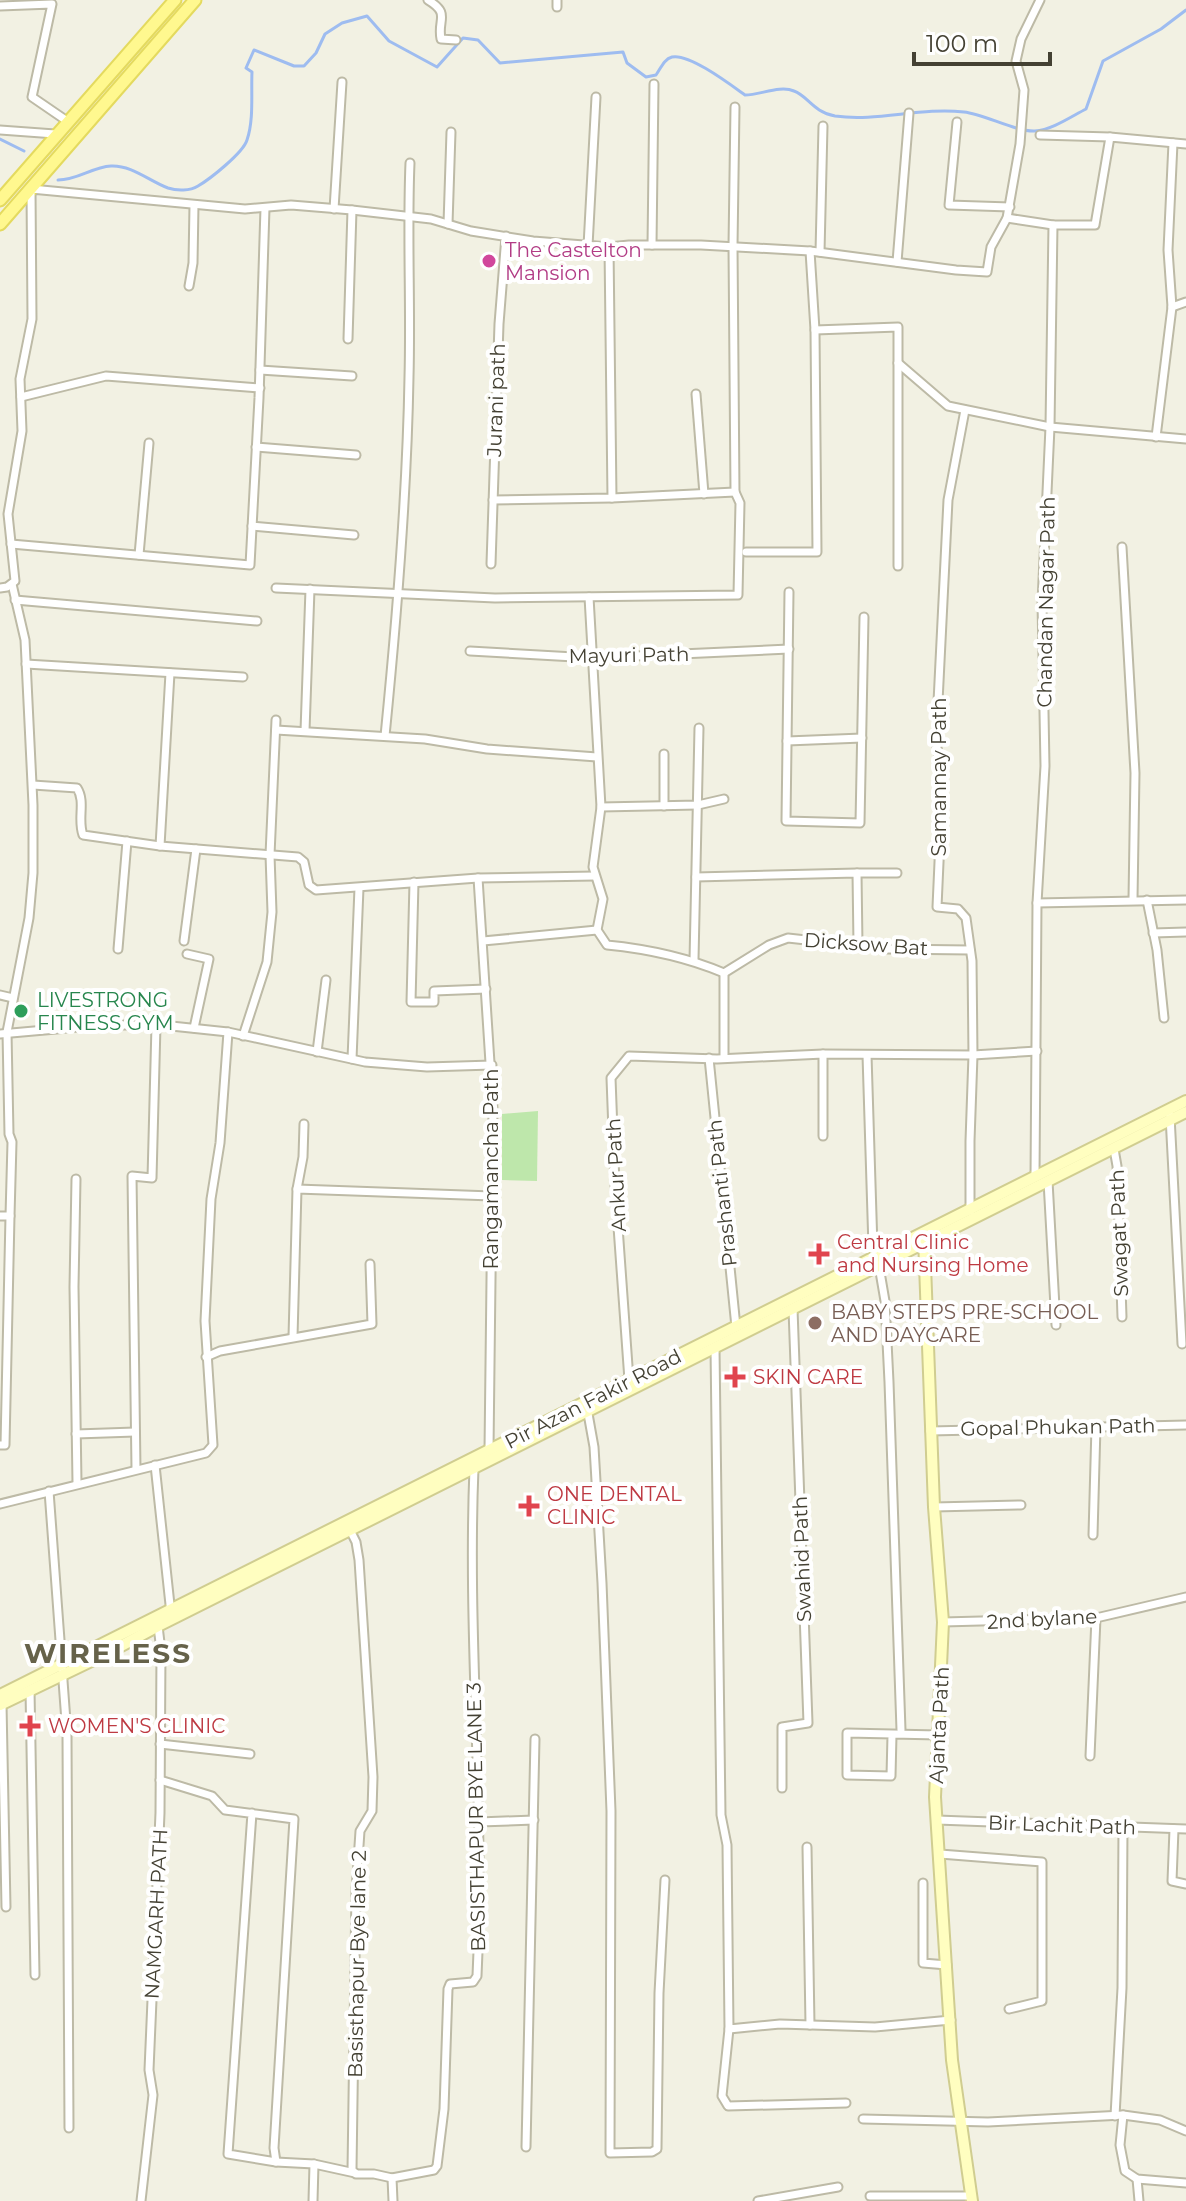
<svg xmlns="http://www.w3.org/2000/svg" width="1186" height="2201" font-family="Montserrat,sans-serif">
	<rect width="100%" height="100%" fill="#f2f1e3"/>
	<path fill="#bee7ab" d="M538 1111 537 1181 502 1180V1114Z"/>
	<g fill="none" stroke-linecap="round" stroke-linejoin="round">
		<g stroke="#9ebcf0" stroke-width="3">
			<path d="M0 139 24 151"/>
			<path d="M58 180C78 180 92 167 111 166 132 165 149 181 168 188 177 191 190 191 198 186 210 179 243 153 247 140 254 120 251 93 252 72L246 68 254 50 294 66H304L316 53 325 34 342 23 367 16 389 41 437 67 463 38 478 40 500 63 623 52 627 63 646 77 656 75C661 68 664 59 672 57 689 53 731 85 745 95 760 95 780 85 794 91 808 96 813 112 835 116 878 122 920 107 964 112 984 114 1016 132 1035 131 1052 130 1072 116 1086 109L1103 61 1161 29 1186 10"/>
		</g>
		<g stroke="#bdbaa6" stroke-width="11">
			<g id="street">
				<path d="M428 0C451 14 437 19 441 39L456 40"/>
				<path d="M0 6 52 4 32 97 67 121"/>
				<path d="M557 7V0"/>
				<path d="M957 122 949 205 1010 207"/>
				<path d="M0 130 55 134"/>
				<path d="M1040 135 1110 137"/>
				<path d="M334 209 342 82"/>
				<path d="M1007 218 1053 225"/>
				<path d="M448 224 451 132"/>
				<path d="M652 245 654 84"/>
				<path d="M588 246 596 97"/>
				<path d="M609 247 612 498"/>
				<path d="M810 251 815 330 898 327V566"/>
				<path d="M820 252 823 126"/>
				<path d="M897 262 909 113"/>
				<path d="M189 286 193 263 194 205"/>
				<path d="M1172 307 1186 302"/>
				<path d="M348 339 352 210"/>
				<path d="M898 363 948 406 1050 427 1186 439"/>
				<path d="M260 370 352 376"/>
				<path d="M696 394 704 494"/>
				<path d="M21 397 106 376 260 388"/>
				<path d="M965 410 948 500 938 702 937 748 943 773 937 907 958 909 966 918 972 961 973 1055 970 1141V1211"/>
				<path d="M1156 437 1172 307 1168 250 1173 143"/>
				<path d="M256 447 356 455"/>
				<path d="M493 500 612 498 735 492"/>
				<path d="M252 526 354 535"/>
				<path d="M11 544 250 565 259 398 265 208"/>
				<path d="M1122 547 1135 773 1133 899"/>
				<path d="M746 552H817L815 330"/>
				<path d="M139 555 149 443"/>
				<path d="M491 564 499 324 506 236"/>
				<path d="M0 588 7 587 15 581 8 514 22 431 20 379 32 319 31 189 245 209 291 205 352 210 431 219 471 231 533 241 609 247 629 245H701L810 251 956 270 987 272 991 247 1007 218 1020 144 1024 90 1016 61 1021 39 1040 0"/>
				<path d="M276 588 495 598 738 595 740 503 735 492 733 246 735 107"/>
				<path d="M789 592 786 821 860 823 864 617"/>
				<path d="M589 597 601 807 593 867 603 899 597 930 607 945C648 949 686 957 724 973"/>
				<path d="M15 600 257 621"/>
				<path d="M470 651 592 658 789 649"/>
				<path d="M26 664 243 677"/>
				<path d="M276 730 425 739 487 749 597 757"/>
				<path d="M305 731 310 589"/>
				<path d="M385 736C397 616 407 497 409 377 411 305 407 234 410 163"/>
				<path d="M787 741 862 738"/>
				<path d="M664 754V806"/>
				<path d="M33 785 77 788C86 802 77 819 83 835L160 846 298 857 304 862 309 885 316 890 478 878 595 876"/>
				<path d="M601 807 698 805 724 799"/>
				<path d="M160 846 170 673"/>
				<path d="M857 873H897"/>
				<path d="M696 877 857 873 858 945"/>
				<path d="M478 878 493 1109 489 1450"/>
				<path d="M414 882 411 1002H434V991L486 989"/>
				<path d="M1147 900 1157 950 1164 1018"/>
				<path d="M1037 903 1186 900"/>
				<path d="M1153 933 1186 932"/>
				<path d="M184 941 196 849"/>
				<path d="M483 941 597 930"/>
				<path d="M118 949 127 841"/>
				<path d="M187 954 209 959 194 1028"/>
				<path d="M694 960 699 728"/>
				<path d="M724 973 769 945 788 938 887 949 970 950"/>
				<path d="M724 973V1058"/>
				<path d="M0 995 13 998"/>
				<path d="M0 1034 101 1025H162L228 1032 365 1062 427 1067 492 1065"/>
				<path d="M243 1036 267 962 272 912 270 855 276 720"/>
				<path d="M317 1052 326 980"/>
				<path d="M823 1054V1136"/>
				<path d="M867 1055 873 1248"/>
				<path d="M709 1058 736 1327"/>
				<path d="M352 1059 359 888"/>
				<path d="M1170 1116 1182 1344"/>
				<path d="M1114 1149 1117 1166 1122 1317"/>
				<path d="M1035 1177 1037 903 1045 766 1042 602 1050 427 1053 225H1095L1110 137 1186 144"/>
				<path d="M76 1179 74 1287 77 1483"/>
				<path d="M1048 1181 1056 1325"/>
				<path d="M297 1189 303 1157 304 1124"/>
				<path d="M0 1216H10L5 1445H0"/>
				<path d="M10 1216 12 1142 9 1134 7 1032 29 918 33 873V805L25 640 12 584"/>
				<path d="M879 1266 885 1301 889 1382 901 1730"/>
				<path d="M293 1337 297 1189 492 1196"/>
				<path d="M715 1348 721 1815 727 1845 729 2029 780 2024 875 2027 951 2020"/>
				<path d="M206 1357 220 1351 372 1324 370 1264"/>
				<path d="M629 1380 615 1185 611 1078 629 1056 717 1059 823 1054 973 1055 1037 1051"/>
				<path d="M587 1408 594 1447 602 1583 611 1811 610 2153 652 2152 657 2149 659 1993 665 1880"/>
				<path d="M930 1431 1186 1425"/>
				<path d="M76 1434 135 1432"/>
				<path d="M155 1465 171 1614"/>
				<path d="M136 1469 132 1176 152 1178 156 1025"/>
				<path d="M49 1491 67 1735 69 2128"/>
				<path d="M0 1504 206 1453 213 1445 205 1321 211 1199 220 1143 228 1032"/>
				<path d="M934 1507 1021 1505"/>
				<path d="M350 1530 356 1542 359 1560 373 1777 372 1811 360 1831 356 1890 352 2170 356 2174H374L392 2178"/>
				<path d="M1093 1535 1096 1426"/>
				<path d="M943 1622 1096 1618 1186 1597"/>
				<path d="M30 1690 35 1975"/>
				<path d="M2 1704 6 1907"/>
				<path d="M892 1735 891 1776 847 1775V1733L938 1735"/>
				<path d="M160 1744 250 1754"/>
				<path d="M1090 1756 1096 1618"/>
				<path d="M160 1780 212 1796 225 1810 294 1819 274 2148 276 2162 228 2154 252 1813"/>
				<path d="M782 1788V1727L808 1723 793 1309"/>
				<path d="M937 1820 1186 1829"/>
				<path d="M479 1822 534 1820"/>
				<path d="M1174 1829 1172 1881 1186 1884"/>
				<path d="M807 1847 810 2025"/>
				<path d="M940 1854 1042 1862V2001L1009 2009"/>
				<path d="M923 1883V1963L947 1965"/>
				<path d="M729 2029 722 2096 728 2106 846 2103"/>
				<path d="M1123 2115 1120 2145 1125 2171 1137 2179 1186 2183"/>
				<path d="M1115 2116 1122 1988 1123 1827"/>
				<path d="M863 2119 988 2122 1123 2115 1160 2120 1186 2131"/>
				<path d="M526 2147 535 1739"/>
				<path d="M276 2162 314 2164"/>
				<path d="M1137 2179 1139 2201"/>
				<path d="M870 2196H971"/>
				<path d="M141 2201 153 2095 149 2070 160 1813 161 1651 158 1626"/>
				<path d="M313 2201 314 2164 355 2173"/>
				<path d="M393 2201 392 2178 434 2170 437 2166 444 2109 448 1989 450 1984 473 1982 477 1976C485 1807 467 1638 474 1468"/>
				<path d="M758 2201 838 2187"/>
			</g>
		</g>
		<g stroke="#d0cd90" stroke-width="14">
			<g id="secondary">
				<path d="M924 1238 934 1507 943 1622 935 1797 952 2060 972 2201"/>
				<path d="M0 1695 1186 1101"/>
				<path d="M0 1705 108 1653 158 1626 1186 1112"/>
			</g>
		</g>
		<g stroke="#e4da5f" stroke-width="15">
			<g id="primary">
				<path d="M0 200 175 0"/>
				<path d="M0 224 195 0"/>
			</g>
		</g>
		<use href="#street" stroke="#fff" stroke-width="7"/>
		<use href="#secondary" stroke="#fffec0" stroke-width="10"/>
		<use href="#primary" stroke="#fff88f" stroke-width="11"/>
	</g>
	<circle fill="#d1479c" stroke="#fff" stroke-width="3" cx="489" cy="261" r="8"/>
	<circle fill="#2e9e5b" stroke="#fff" stroke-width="3" cx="21" cy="1011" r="8"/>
	<g fill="#e0444e" stroke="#fff" stroke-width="3">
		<path d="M815 1242h8v8h8v8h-8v8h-8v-8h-8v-8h8z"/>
		<path d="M731 1365h8v8h8v8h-8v8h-8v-8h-8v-8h8z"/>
		<path d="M525 1494h8v8h8v8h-8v8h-8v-8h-8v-8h8z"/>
		<path d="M26 1714h8v8h8v8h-8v8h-8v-8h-8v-8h8z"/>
	</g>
	<circle fill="#8d6e63" stroke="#fff" stroke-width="3" cx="815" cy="1323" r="8"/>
	<g text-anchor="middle" stroke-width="8" stroke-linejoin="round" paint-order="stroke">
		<g font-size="20" fill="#b23c85" stroke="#fff" text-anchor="start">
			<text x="505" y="257">The Castelton<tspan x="505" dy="23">Mansion</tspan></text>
		</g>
		<g font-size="20" fill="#444133" stroke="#fff">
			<text transform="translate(496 400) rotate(-88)" y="7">Jurani path</text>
			<text transform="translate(1046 602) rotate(-89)" y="7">Chandan Nagar Path</text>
			<text transform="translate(629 655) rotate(-1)" y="7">Mayuri Path</text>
			<text transform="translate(939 777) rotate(-90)" y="7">Samannay Path</text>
			<text transform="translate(866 944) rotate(4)" y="7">Dicksow Bat</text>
			<text transform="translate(491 1169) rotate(-90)" y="7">Rangamancha Path</text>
			<text transform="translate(616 1175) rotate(-93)" y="7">Ankur Path</text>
			<text transform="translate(722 1193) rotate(-96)" y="7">Prashanti Path</text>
			<text transform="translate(1119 1233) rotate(-92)" y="7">Swagat Path</text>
			<text transform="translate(593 1399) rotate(-27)" y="7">Pir Azan Fakir Road</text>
			<text transform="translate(1058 1427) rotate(-1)" y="7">Gopal Phukan Path</text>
			<text transform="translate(802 1559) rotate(-92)" y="7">Swahid Path</text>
			<text transform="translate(1042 1619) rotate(-3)" y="7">2nd bylane</text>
			<text transform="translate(939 1725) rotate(-87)" y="7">Ajanta Path</text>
			<text transform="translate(476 1817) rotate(-91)" y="7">BASISTHAPUR BYE LANE 3</text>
			<text transform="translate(1062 1825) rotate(2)" y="7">Bir Lachit Path</text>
			<text transform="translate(156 1914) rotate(-87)" y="7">NAMGARH PATH</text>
			<text transform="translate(357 1964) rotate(-89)" y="7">Basisthapur Bye lane 2</text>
		</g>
		<g font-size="20" fill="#27864d" stroke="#fff" text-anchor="start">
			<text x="37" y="1007">LIVESTRONG<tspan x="37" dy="23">FITNESS GYM</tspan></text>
		</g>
		<g font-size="20" fill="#be3a42" stroke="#fff" text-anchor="start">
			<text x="837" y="1249">Central Clinic<tspan x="837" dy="23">and Nursing Home</tspan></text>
			<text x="753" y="1384">SKIN CARE</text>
			<text x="547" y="1501">ONE DENTAL<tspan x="547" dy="23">CLINIC</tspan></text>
			<text x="48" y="1733">WOMEN'S CLINIC</text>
		</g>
		<g font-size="20" fill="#785e54" stroke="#fff" text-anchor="start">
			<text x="831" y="1319">BABY STEPS PRE-SCHOOL<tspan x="831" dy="23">AND DAYCARE</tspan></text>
		</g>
		<g font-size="28" font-weight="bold" letter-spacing="2" fill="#66624a" stroke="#fff">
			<text x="108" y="1663">WIRELESS</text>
		</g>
	</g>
	<path d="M914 52v12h136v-12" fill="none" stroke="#444133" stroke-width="4"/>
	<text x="926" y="52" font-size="24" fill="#444133" stroke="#ffffff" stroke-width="6" paint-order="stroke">100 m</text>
</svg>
